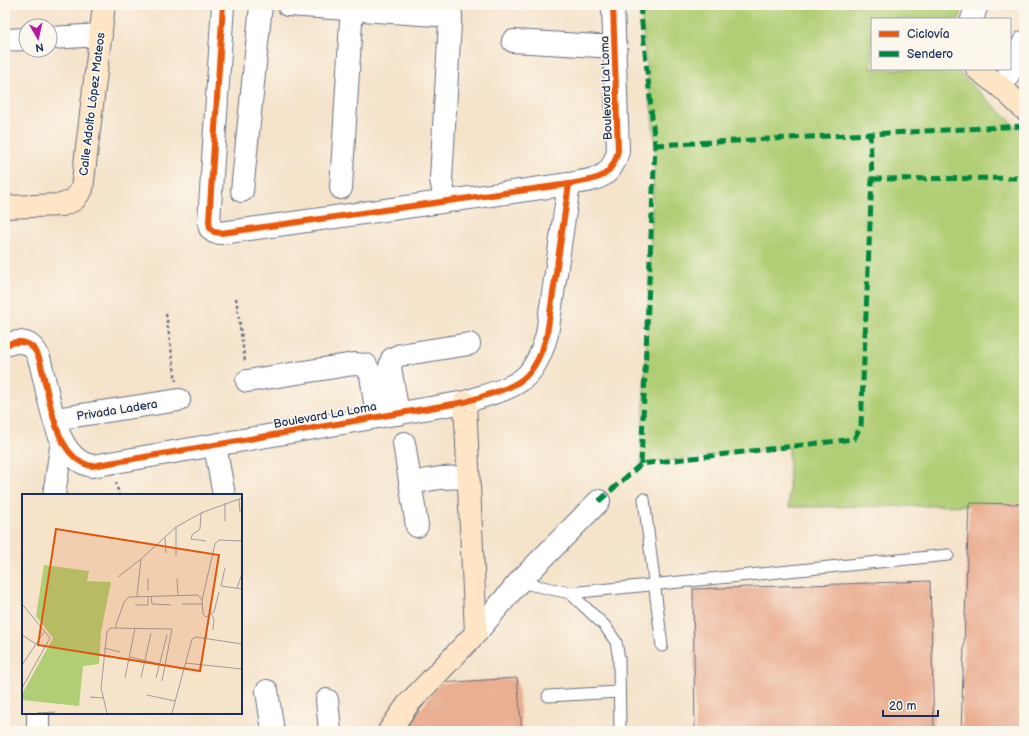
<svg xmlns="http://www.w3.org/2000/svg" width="1029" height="736" font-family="'Balsamiq Sans',sans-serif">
	<rect width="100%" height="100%" fill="#fbf7ec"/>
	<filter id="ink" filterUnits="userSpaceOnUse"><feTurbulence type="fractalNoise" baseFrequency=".025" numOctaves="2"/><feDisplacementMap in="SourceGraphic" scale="8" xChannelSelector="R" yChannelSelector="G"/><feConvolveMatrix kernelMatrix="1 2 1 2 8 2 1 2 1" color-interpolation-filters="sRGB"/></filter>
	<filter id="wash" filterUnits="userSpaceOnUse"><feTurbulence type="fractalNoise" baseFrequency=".012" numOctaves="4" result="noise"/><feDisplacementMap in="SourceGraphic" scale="16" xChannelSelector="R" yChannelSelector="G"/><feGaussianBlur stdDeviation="0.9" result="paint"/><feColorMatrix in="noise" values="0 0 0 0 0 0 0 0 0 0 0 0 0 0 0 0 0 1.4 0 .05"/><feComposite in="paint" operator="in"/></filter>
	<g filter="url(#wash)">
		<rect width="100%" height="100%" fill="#f5e3ca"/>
		<path fill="#b1ce74" stroke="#667e69" d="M640 5H964L959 19H872V69H955L1024 134V505L789 507V447L641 464 655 145Z"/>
		<g id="blocks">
			<g fill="#eaae91">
				<path d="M969 503 1024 504V731H961Z"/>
				<path d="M930 581 934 731H695L693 589Z"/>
				<path d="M517 678 522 731H404L440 683Z"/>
			</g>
		</g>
	</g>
	<g filter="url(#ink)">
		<use href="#blocks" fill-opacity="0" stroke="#676e84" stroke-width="1"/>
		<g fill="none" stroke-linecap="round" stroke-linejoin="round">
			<g stroke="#676e84" stroke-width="13">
				<g id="service">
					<path d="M644 499 662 646"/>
					<path d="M519 582 570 593 605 626 616 642 619 659 620 731"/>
					<path d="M570 593 948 555"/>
					<path d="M548 696 619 692"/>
				</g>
			</g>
			<g stroke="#676e84" stroke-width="24">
				<g id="minor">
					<path d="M223 5 209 222 210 228 214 232 221 233 569 184C595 179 611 180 618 151L613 5"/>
					<path d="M288 5 451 16"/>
					<path d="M972 19 977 5"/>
					<path d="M50 38 101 35"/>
					<path d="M5 40 26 39"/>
					<path d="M513 41 616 47"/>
					<path d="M1002 88 1024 42"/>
					<path d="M341 188 352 5"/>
					<path d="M242 191 261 5"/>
					<path d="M445 201 441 179 451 5"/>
					<path d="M5 345C13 342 24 340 31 346 39 352 41 365 43 374 51 404 56 459 92 466L465 402C513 386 533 387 547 334L569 184"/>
					<path d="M247 381 354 364 366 365 371 375 377 417"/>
					<path d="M398 414 390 367 392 359 400 355 469 344"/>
					<path d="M55 419 179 400"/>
					<path d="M404 443 417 526"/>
					<path d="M215 446 224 495"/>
					<path d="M410 483 440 478 468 477"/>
					<path d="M54 495 62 441"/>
					<path d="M476 633 519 582 599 501"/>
					<path d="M267 691 273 731"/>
					<path d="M327 700 330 731"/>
					<path d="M38 731V713"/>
				</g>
			</g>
			<g stroke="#676e84" stroke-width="24">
				<g id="secondary">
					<path d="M977 69 1002 88 1024 109"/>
					<path d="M5 207 62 205 74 200 82 189 104 5"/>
					<path d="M389 731 408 704 476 633 465 402"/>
				</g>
			</g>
			<g stroke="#676e84" stroke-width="2.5" stroke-dasharray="3 3" stroke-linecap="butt">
				<path d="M236 298 245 361"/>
				<path d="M166 314 176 381"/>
				<path d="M116 482 119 495"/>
			</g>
			<use href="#service" stroke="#fff" stroke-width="11"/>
			<use href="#minor" stroke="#fff" stroke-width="22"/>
			<use href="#secondary" stroke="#fde5c5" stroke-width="22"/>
			<g stroke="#00873e" stroke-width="5" stroke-dasharray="10 5" stroke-linecap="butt">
				<path d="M640 5 655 145 641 464"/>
				<path d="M655 145 1024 126"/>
				<path d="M872 179 1024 178"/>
				<path d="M599 501 641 464 854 439 861 426 872 179 870 134"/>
			</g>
			<g stroke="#fbf7ec" stroke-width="8">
				<g id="cycleway">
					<path d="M223 5 209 222 210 228 214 232 221 233 569 184C595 179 611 180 618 151L613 5"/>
					<path d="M5 345C13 342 24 340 31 346 39 352 41 365 43 374 51 404 56 459 92 466L465 402C513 386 533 387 547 334L569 184"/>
				</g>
			</g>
			<use href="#cycleway" stroke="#e8590c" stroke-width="6"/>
		</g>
	</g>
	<g text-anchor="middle" stroke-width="3.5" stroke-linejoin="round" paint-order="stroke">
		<g font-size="12" fill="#1b2f5e" stroke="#fbf7ec">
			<text transform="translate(606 88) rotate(-92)" y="4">Boulevard La Loma</text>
			<text transform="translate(92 104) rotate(-83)" y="4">Calle Adolfo López Mateos</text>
			<text transform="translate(117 410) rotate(-9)" y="4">Privada Ladera</text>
			<text transform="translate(325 415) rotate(-10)" y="4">Boulevard La Loma</text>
		</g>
	</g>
	<g transform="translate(22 494)">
		<rect width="220" height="220" fill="#f5e3ca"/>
		<path d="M22 71 67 77 65 87 89 88 79 138 77 170 61 172 57 212 0 206V200L31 144 14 122Z" fill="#b1ce74"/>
		<path fill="none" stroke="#9e9b9f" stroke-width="1" d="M217 5 218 18M179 19 178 35 170 41 169 45 184 47M203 27V9M143 44 144 59M154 62V33M203 74 199 92 220 95M96 83 119 65M126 84V97M155 85 156 101M215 94 220 80M115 102 119 65 154 33 179 19 220 4M129 102 130 110 149 111M180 106 193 50 197 46 220 47M0 110 28 144M160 110H180M113 111H126V102M190 121 192 125 191 136M93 134 102 108 107 103 176 101 180 106 181 120 184 123 192 118 197 98M0 141 14 150M82 154 98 158M108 163 137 170M163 169 220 175M0 171 22 138M103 184 113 134M119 184 129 139M134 184 145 141M0 194 28 144M125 201 153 207M68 203 82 204M15 219 33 218M85 219 79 194 85 138 88 134 150 135 140 187M150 219 170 145 174 143 220 150"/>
		<path fill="#de5710" fill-opacity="0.15" stroke="#de5710" stroke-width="2" d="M34 35 197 61 178 177 16 151Z"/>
		<rect width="220" height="220" fill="none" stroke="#1b2f5e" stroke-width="2"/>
	</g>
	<rect width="1029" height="736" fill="none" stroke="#fbf7ec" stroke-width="20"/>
	<rect x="871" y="18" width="140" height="52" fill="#fbf7ec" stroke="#a1a7b3"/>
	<rect x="879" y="31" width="20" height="6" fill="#e8590c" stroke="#a1a7b3"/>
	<text x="907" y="38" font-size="12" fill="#1b2f5e">Ciclovía</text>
	<rect x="879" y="51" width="20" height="6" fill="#00873e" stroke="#a1a7b3"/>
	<text x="907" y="58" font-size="12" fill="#1b2f5e">Sendero</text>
	<g transform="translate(38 38) rotate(171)"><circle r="19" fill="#fbf7ec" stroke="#a1a7b3"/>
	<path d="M0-3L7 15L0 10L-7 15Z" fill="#b5179e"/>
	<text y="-6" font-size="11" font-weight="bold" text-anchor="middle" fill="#1b2f5e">N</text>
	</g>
	<path d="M883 710v6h55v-6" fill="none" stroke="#1b2f5e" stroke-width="2"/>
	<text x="889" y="710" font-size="12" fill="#1b2f5e" stroke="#fbf7ec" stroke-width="3" paint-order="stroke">20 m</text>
</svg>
